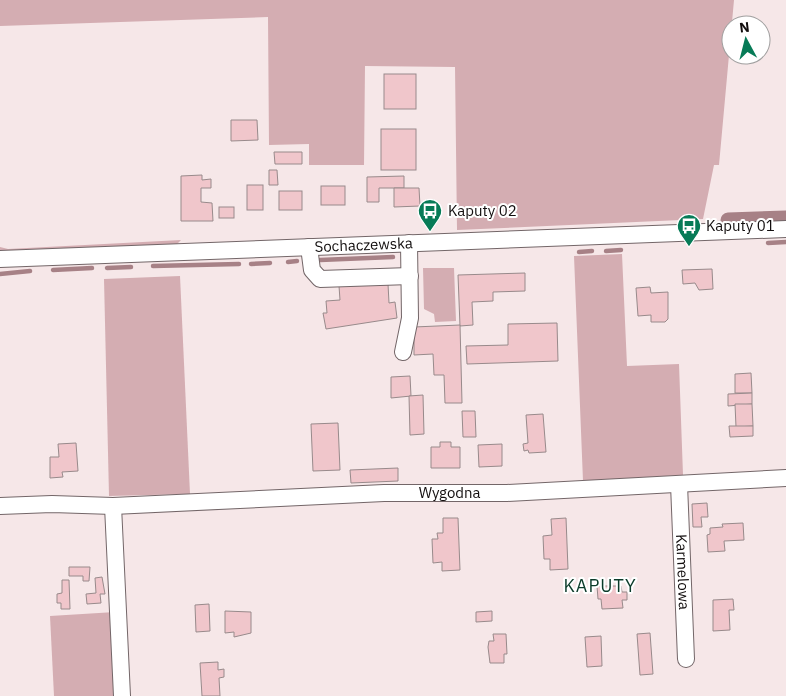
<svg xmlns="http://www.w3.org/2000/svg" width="786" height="696" font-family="'IBM Plex Sans',sans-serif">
	<rect width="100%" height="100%" fill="#f6e7e8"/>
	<g fill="#d4adb2">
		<path d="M0 0H734L719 165H714L703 219 457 230 455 67 365 66 364 165H309V144L269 145 268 17 0 26Z"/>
		<path d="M181 240 176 245 0 253V247L8 249Z"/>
		<path d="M622 254 627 366 679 364 683 475 583 481 574 256Z"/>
		<path d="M423 268H454L456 321 435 322 434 314 424 309Z"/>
		<path d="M180 276 190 494 109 496 104 279Z"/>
		<path d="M115 612 118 696H54L50 616Z"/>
	</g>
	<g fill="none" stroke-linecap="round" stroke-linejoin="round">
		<g stroke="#a78186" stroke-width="4.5">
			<path d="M768 243 786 242"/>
			<path d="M606 251 621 250"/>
			<path d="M579 252 592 251"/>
			<path d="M320 260 393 257"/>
			<path d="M288 262 297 261"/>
			<path d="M251 264 270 263"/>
			<path d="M153 266 239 264"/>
			<path d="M107 268 131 267"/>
			<path d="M53 270 92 268"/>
			<path d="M0 274 30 271"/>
		</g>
		<path stroke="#a78186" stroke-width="15" d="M728 220 786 218"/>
	</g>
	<g fill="#f0c6cb" stroke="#988a8b">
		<rect x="384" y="74" width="32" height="35"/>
		<path d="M231 120H257L258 140 231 141Z"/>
		<rect x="381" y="129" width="35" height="41"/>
		<path d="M274 152H302V164H275Z"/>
		<path d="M269 170H277L278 185H269Z"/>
		<path d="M202 175V180L211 179V188H201V202L212 203 213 221H181V176Z"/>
		<path d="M404 176V188H379V202H367V177Z"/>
		<rect x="247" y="185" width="16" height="25"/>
		<rect x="321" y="186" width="24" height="19"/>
		<path d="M394 188H419L420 206 394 207Z"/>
		<rect x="279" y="191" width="23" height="19"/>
		<rect x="219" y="207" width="15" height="11"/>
		<path d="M712 269 713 289 699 290 695 283 683 284 682 270Z"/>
		<path d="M525 273V291L493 292V301L472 302 473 325 460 326 458 275Z"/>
		<path d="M388 284 389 303 395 302 397 318 326 329 323 313H327L326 301 340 300 339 286Z"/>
		<path d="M650 287 651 293 668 292V319L665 322H651V315L638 316 636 288Z"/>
		<path d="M557 323 558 361 467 364 466 346 508 345V324Z"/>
		<path d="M460 325 462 403H445L444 375H434L433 354 414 355V327Z"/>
		<path d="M751 373 752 393H735V374Z"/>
		<path d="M410 376 411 396 391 398V377Z"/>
		<path d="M752 393V404L728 406V394Z"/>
		<path d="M423 395 424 434 410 435 409 396Z"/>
		<path d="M735 404H752L753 426 736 427Z"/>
		<path d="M462 411H475L476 437H463Z"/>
		<path d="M543 414 546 452 529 453 528 450 524 451 523 444 528 443 526 415Z"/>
		<path d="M338 423 340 470 313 471 311 424Z"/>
		<path d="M729 426H753V436L730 437Z"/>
		<path d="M440 442H451V447H460V468H431V447H440Z"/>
		<path d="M76 443 78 471 62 472 63 477 50 478V457H59L58 444Z"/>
		<path d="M502 444V466L479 467 478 445Z"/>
		<path d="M398 468V481L351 483 350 470Z"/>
		<path d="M707 503 708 517H701L702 527H693L692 504Z"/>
		<path d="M443 518H458L460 570 442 571V562L433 563 432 539H438L437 533H443Z"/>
		<path d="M566 518 568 569 550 570V559H544L543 536 552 535 551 519Z"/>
		<path d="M743 523 744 540 724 541 725 551 708 552 707 535 710 534V528L723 527 722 524Z"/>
		<path d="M69 567H90L89 581H83V576H69Z"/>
		<path d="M102 577 105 594H100L101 603 87 604 86 594 96 593 95 578Z"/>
		<path d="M62 580H69L70 609H61V603H57V594L62 593Z"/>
		<path d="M597 586H621L622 592H627V600H622L623 608 602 609 601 599H598Z"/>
		<path d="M733 599 734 610H729L730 630 713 631V600Z"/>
		<path d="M209 604 210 631 196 632 195 605Z"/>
		<path d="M225 611 251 612V633L234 637V632L225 633Z"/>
		<path d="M492 611V621L476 622V612Z"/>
		<path d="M650 633 653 674 640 675 637 634Z"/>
		<path d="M493 634H506L507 654H504V663H490L488 647 489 641H494Z"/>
		<path d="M601 636 602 666 587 667 585 637Z"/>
		<path d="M218 662V670L224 669V677L219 678 220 696H202L200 663Z"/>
	</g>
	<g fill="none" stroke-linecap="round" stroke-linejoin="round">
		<g stroke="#736668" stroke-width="18">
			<g id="minor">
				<path d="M309 247 312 270 320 279 410 276"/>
				<path id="s1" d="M0 259 786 229"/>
				<path d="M403 352 410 318 409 243"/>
				<path id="s2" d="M679 484 686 659"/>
				<path id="s3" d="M0 506 52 504 113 506 384 493H507L786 478"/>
				<path d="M113 506 122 696"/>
			</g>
		</g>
		<use href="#minor" stroke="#fff" stroke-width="16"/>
	</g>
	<defs>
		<g id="bus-pin" transform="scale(1.25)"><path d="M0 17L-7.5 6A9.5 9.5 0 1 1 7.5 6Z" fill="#077b57" stroke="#fff"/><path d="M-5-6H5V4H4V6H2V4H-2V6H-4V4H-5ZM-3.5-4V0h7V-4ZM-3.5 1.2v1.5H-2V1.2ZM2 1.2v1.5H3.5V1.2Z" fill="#fff"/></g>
	</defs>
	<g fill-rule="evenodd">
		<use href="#bus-pin" x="430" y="211"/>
		<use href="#bus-pin" x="689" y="226"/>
	</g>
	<g text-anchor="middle" stroke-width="4" stroke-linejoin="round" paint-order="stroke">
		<g font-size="15" fill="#120e0e" stroke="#fff" text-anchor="start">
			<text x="448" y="216">Kaputy 02</text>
			<text x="706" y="231">Kaputy 01</text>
		</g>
		<g font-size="15" fill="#120e0e" stroke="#fff">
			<text dy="5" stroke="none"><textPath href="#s1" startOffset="364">Sochaczewska</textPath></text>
			<text dy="5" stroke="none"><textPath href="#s3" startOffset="450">Wygodna</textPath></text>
			<text dy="5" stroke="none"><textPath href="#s2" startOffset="88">Karmelowa</textPath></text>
		</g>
		<g font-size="18" letter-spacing="1" fill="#0a3b29" stroke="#fff">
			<text x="600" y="592">KAPUTY</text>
		</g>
	</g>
	<g transform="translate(746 40) rotate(353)"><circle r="24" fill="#ffffff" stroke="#a09f9f"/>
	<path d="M0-4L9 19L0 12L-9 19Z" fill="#077b57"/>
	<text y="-8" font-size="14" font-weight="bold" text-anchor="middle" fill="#120e0e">N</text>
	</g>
</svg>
